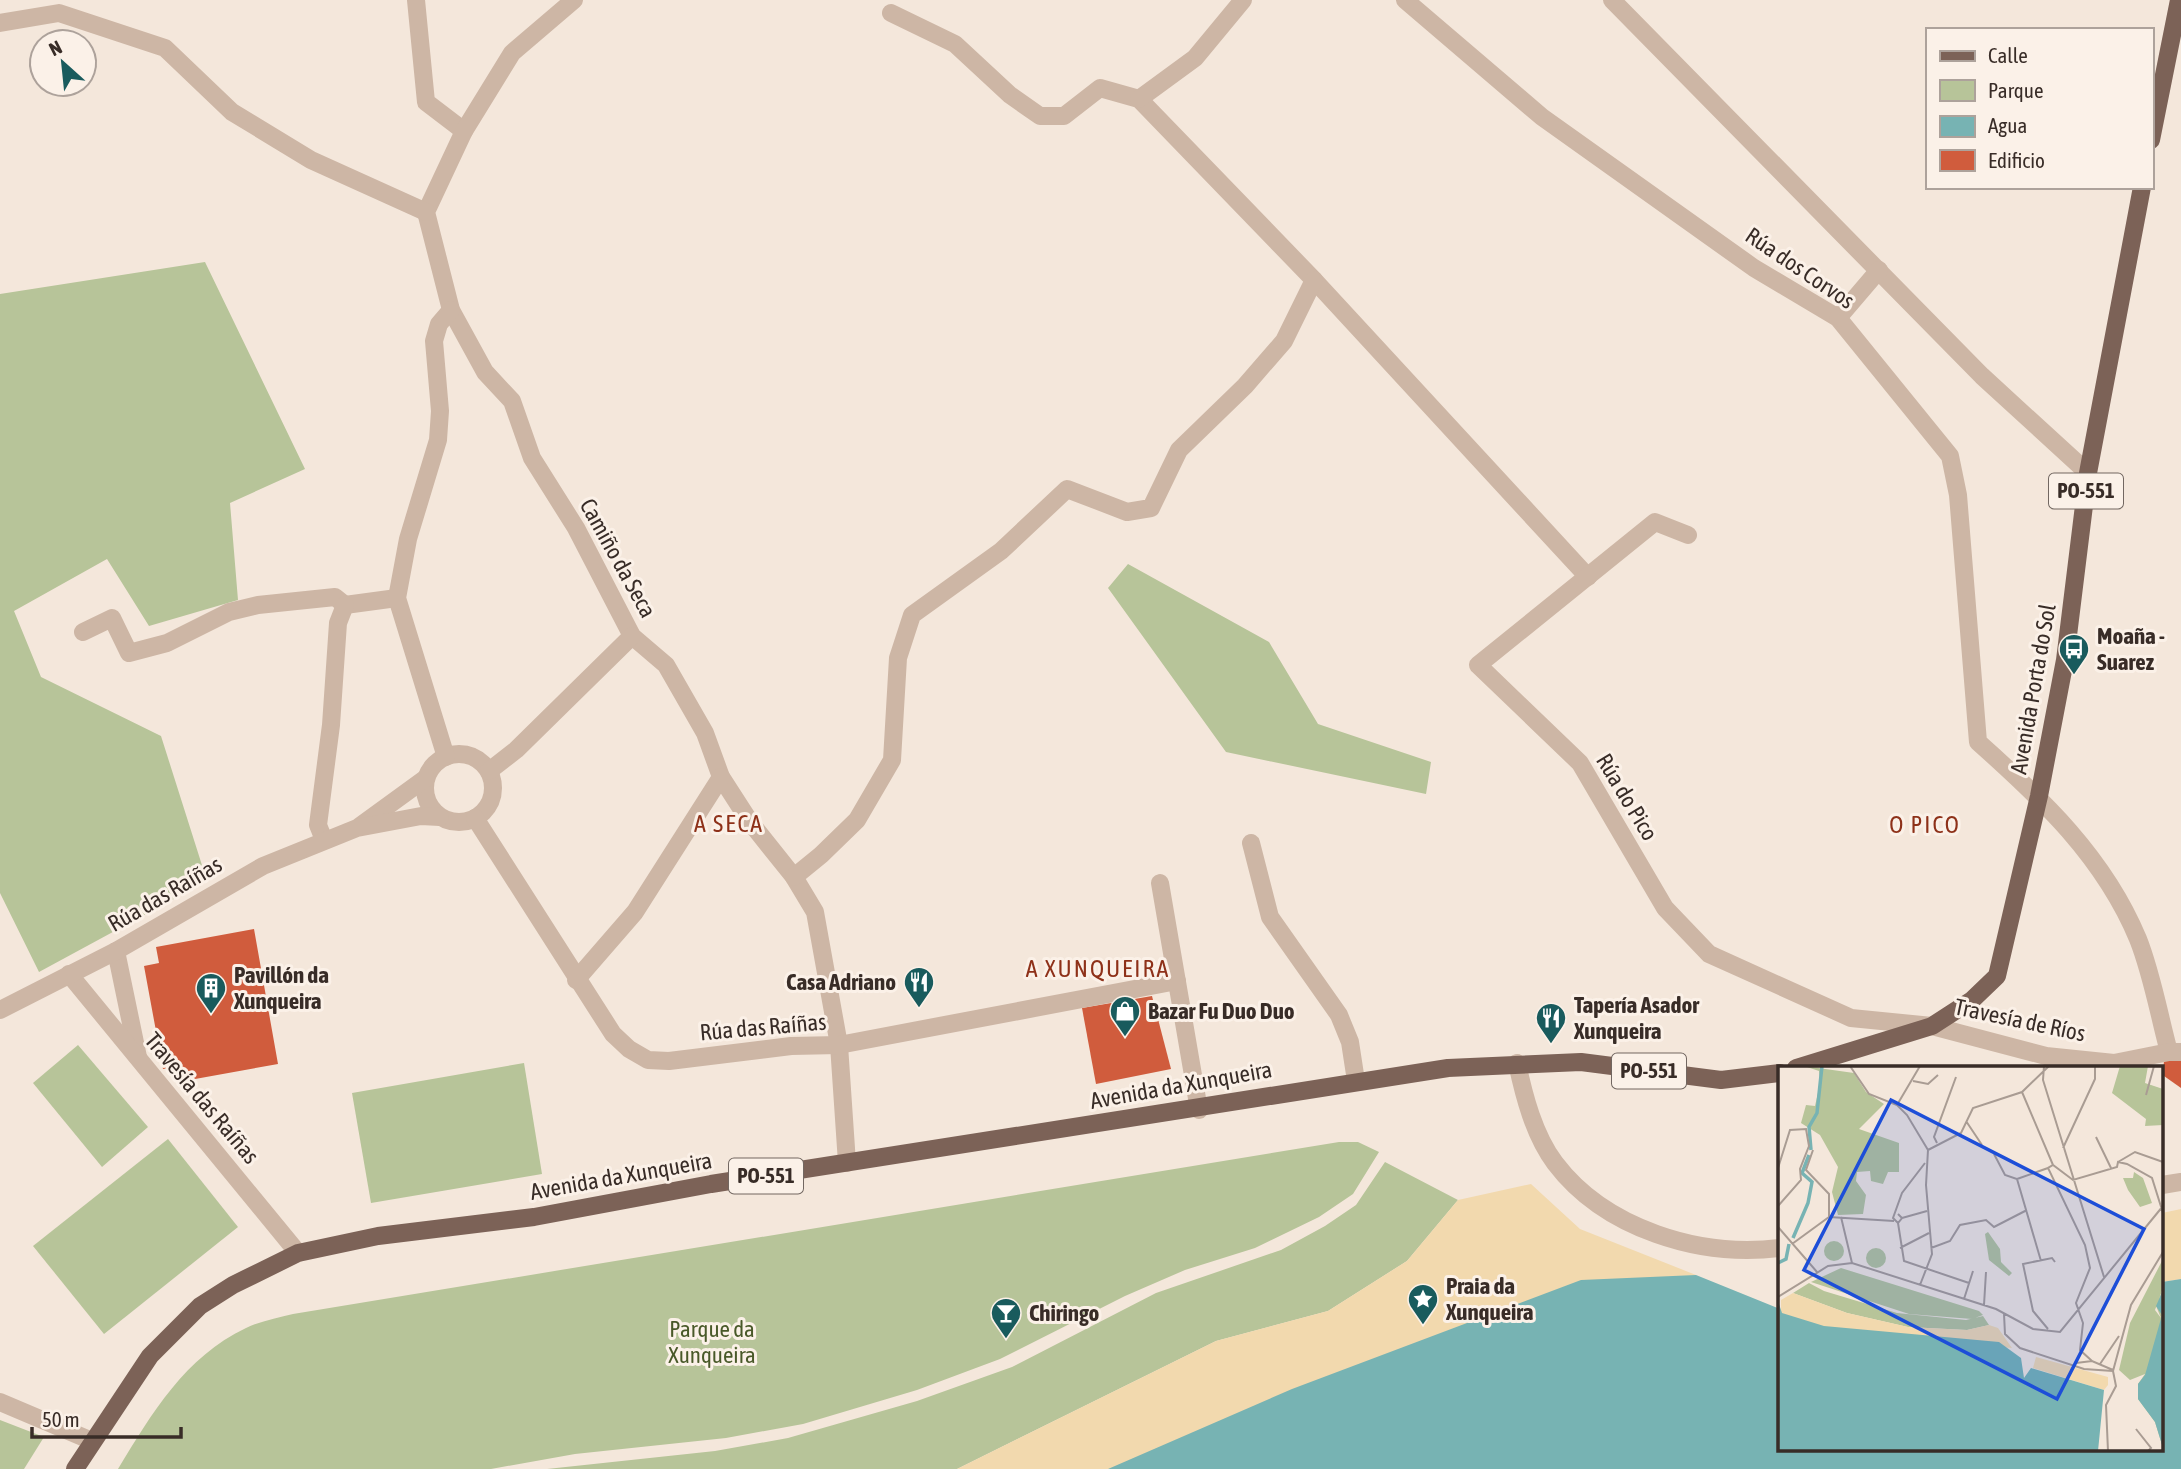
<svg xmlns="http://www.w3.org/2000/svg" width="2181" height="1469" font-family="'Asap Condensed',sans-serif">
	<rect width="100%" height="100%" fill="#f4e7db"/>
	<g fill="#b7c499">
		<path d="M205 262 305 469 230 503 238 600 149 626 107 559 14 611 41 677 161 736 207 881 39 972 0 893V294Z"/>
		<path d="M1128 564 1269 642 1318 724 1431 762 1426 794 1226 752 1108 588Z"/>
		<path d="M78 1045 148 1127 102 1167 33 1083Z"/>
		<path d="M524 1063 542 1174 371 1203 352 1093Z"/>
		<path d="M168 1139 238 1227 104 1334 33 1246Z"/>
		<path d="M1339 1142H1358L1379 1152 1353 1194 1319 1217 1255 1248 1185 1270 1125 1296 1000 1359 917 1390 803 1424 726 1438 575 1454 491 1469H118C152 1413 185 1357 246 1328 260 1321 278 1318 293 1314Z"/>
		<path d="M1385 1162 1458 1200 1407 1261 1328 1311 1216 1341 957 1469H547L715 1451 788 1438 917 1401 1012 1367 1156 1293 1281 1250 1325 1226 1356 1205Z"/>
		<path d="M0 1420 44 1437 24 1469H0Z"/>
	</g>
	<g fill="#f2d9ae">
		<path d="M1531 1184 1580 1229 1696 1275 1348 1421 1252 1469H957L1216 1341 1328 1311 1407 1261 1458 1200Z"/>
		<path d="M2181 1209V1279L2162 1282V1213Z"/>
	</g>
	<path fill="#77b3b3" d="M1696 1275 1780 1309V1450H2162V1282L2181 1279V1469H1108L1292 1389 1581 1280Z"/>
	<g fill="#d05c3d">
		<path d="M254 929 278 1064 184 1081 181 1066 163 1069 144 966 159 963 156 947Z"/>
		<path d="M1152 996 1171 1069 1096 1084 1082 1008Z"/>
		<path d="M2181 1060V1088L2164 1076 2163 1071 2164 1061Z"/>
	</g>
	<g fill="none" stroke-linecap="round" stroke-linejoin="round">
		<g stroke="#cdb6a5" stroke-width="18">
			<path d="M416 0 426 102 464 131"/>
			<path d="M574 0 512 53 464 131 426 212 451 310 485 372 512 401 532 458 576 528 632 636 666 665 705 733 721 777 750 822 794 877 815 912 839 1045 847 1163"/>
			<path d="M1405 0 1542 117 1754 268 1838 318 1950 456 1958 495 1978 742C2042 799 2104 857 2138 939 2152 974 2159 1015 2169 1052"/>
			<path d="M1612 0 1982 376 2088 473"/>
			<path d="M891 13 955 44 1010 95 1040 116H1064L1100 88 1139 99 1314 280 1588 577"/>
			<path d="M0 23 59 13 165 48 232 112 311 160 426 212"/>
			<path d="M1139 99 1195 58 1243 0"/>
			<path d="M1838 318 1879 270"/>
			<path d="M1688 535 1655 522 1478 665 1580 763 1665 908 1709 954 1851 1018 1932 1026 2046 1056 2114 1063 2169 1052H2181"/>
			<path d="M83 632 112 618 129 653 167 643 229 612 258 605 335 597 345 605 397 598"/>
			<circle cx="459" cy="788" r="34"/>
			<path d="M446 757 397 598 408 539 438 440 440 411 434 341 439 324 451 310"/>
			<path d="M489 771 516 750 632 636"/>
			<path d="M475 818 613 1034 629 1049 648 1060 669 1061 791 1046 839 1045 1177 981"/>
			<path d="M360 826 426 778"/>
			<path d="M324 840 318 825 331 725 338 623 345 605"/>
			<path d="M1251 843 1270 917 1339 1015 1350 1042 1356 1081"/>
			<path d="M794 877 821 855 857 820 892 760 898 658 912 615 1001 551 1067 489 1127 512 1151 508 1179 450 1245 386 1284 341 1314 280"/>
			<path d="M1160 883 1199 1110"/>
			<path d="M116 951 138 1057"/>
			<path d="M69 974 298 1253"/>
			<path d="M576 980 635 912 721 777"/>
			<path d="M0 1010 116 951 263 866 357 828 421 816 440 817"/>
			<path d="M1517 1063C1524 1096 1534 1135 1555 1163 1605 1229 1700 1258 1780 1248"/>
			<path d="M2162 1185 2181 1182"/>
			<path d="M0 1402 92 1441"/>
		</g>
		<g stroke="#7c6257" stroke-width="18">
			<path d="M2151 140 2179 0"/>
			<path d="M1796 1068 1932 1026 1972 1000 1997 976 2039 796 2065 660 2088 473 2142 187"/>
			<path d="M75 1469 150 1356 200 1306 233 1285 298 1253 378 1236 534 1217 711 1184 1448 1068 1581 1062 1721 1080 1780 1073"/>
		</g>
	</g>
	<defs>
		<g id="bus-pin" transform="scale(1.575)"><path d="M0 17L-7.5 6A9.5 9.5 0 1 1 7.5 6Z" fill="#195b5d" stroke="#fbf1e8"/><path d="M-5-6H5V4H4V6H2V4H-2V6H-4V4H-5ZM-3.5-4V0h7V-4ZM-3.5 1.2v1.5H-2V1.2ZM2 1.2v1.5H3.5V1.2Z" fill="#fff"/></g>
		<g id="restaurant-pin" transform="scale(1.575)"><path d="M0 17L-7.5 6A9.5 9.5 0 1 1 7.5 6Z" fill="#195b5d" stroke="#fbf1e8"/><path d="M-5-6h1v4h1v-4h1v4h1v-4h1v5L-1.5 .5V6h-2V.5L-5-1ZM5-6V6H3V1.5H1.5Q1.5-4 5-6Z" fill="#fff"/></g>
		<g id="building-pin" transform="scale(1.575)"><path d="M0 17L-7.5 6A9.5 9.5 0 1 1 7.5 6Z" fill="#195b5d" stroke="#fbf1e8"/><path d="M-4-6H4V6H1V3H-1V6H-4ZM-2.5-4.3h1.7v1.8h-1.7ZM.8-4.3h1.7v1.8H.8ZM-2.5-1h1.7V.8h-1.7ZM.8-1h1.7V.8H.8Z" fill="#fff"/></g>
		<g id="shop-pin" transform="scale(1.575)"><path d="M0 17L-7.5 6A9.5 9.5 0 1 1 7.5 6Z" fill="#195b5d" stroke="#fbf1e8"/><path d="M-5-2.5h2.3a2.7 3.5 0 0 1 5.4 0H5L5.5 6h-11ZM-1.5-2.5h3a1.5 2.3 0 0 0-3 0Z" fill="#fff"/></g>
		<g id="sight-pin" transform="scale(1.575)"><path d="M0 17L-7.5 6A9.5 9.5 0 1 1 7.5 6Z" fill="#195b5d" stroke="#fbf1e8"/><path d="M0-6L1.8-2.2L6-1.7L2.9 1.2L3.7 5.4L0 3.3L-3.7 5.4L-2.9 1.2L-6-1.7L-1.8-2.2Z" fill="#fff"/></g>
		<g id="bar-pin" transform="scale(1.575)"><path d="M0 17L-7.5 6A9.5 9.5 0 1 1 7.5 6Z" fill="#195b5d" stroke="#fbf1e8"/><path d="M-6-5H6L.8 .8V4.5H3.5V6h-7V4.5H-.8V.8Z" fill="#fff"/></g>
	</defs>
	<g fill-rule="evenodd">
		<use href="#bus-pin" x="2074" y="649"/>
		<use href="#restaurant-pin" x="919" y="982"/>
		<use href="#building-pin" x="211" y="988"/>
		<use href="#shop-pin" x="1125" y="1011"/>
		<use href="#restaurant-pin" x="1551" y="1018"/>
		<use href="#sight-pin" x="1423" y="1299"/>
		<use href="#bar-pin" x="1006" y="1313"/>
	</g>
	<g text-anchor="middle" stroke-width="6" stroke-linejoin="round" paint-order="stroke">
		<g fill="#fbf1e8" stroke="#726761" stroke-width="2">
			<rect x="2049" y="473.5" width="74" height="35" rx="5"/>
			<rect x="1612" y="1053.5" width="74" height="35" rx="5"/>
			<rect x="729" y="1158.5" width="74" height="35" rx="5"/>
		</g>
		<g font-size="21" font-weight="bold" fill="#382c27">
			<text x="2086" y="498">PO-551</text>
			<text x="1649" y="1078">PO-551</text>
			<text x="766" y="1183">PO-551</text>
		</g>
		<g font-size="23" fill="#382c27" stroke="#fbf1e8">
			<text transform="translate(1800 268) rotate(34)" y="8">Rúa dos Corvos</text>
			<text transform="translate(618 558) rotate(61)" y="8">Camiño da Seca</text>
			<text transform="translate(2033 689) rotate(-80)" y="8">Avenida Porta do Sol</text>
			<text transform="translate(1627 797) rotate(59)" y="8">Rúa do Pico</text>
			<text transform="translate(165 894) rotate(-30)" y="8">Rúa das Raíñas</text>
			<text transform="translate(2020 1020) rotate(12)" y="8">Travesía de Ríos</text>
			<text transform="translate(763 1027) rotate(-5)" y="8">Rúa das Raíñas</text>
			<text transform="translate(1181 1085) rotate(-10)" y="8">Avenida da Xunqueira</text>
			<text transform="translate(202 1098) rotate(50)" y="8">Travesía das Raíñas</text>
			<text transform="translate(621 1176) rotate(-10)" y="8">Avenida da Xunqueira</text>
		</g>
		<g font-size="23" font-weight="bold" fill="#382c27" stroke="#fbf1e8" text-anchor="start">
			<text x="2097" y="644">Moaña -<tspan x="2097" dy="26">Suarez</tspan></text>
			<text x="234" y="983">Pavillón da<tspan x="234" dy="26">Xunqueira</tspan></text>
			<text x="896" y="990" text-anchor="end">Casa Adriano</text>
			<text x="1574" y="1013">Tapería Asador<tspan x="1574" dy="26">Xunqueira</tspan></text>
			<text x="1148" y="1019">Bazar Fu Duo Duo</text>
			<text x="1446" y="1294">Praia da<tspan x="1446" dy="26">Xunqueira</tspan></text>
			<text x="1029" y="1321">Chiringo</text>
		</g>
		<g font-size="23" fill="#495929" stroke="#fbf1e8">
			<text x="712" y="1337">Parque da<tspan x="712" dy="26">Xunqueira</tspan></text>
		</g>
		<g font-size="24" letter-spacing="2" fill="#8e3119" stroke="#fbf1e8">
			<text x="729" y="832">A SECA</text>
			<text x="1925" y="833">O PICO</text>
			<text x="1098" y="977">A XUNQUEIRA</text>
		</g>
	</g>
	<g transform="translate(1778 1066)">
		<rect width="385" height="385" fill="#f4e7db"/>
		<path d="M26 0 76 7 88 26 106 38 81 63 121 77V106H110L105 118 93 115 92 105 79 106 78 115 88 129 85 148 60 149 54 126 60 101 42 69 23 57 28 39 37 40 42 18 41 5ZM342 0H370L367 17 385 23V59L367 60 368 53 334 27ZM356 106 365 112 374 137 362 141 350 124 345 112H355ZM210 166 222 183 223 196 234 207 231 210 211 194 207 168ZM46 185a10 10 0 1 1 20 0a10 10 0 1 1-20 0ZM88 192a10 10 0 1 1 20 0a10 10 0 1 1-20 0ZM385 193V222L377 244 383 252 378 240 385 224V382L377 356 360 333V318L367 308 352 314 341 304 352 257ZM63 202 201 245 205 249 194 253 131 248 33 216ZM31 217 46 225 119 247 188 254 205 250 211 259 189 264 130 261 69 247 15 227Z" fill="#b7c499"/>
		<path d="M15 227 69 247 130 261 189 264 211 259 220 262 234 282 54 269 3 247V234ZM258 291 330 311V319L326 324 255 302Z" fill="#f2d9ae"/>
		<path d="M385 224V382L377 356 360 333V318L367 309 384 249 378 240ZM1 238 4 247 46 260 221 276 243 292 246 312 253 302 326 324 320 385H0Z" fill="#77b3b3"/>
		<path fill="none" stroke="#77b3b3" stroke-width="3.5" d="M33 84 31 61 39 47 44 0M15 172 30 137 34 116 24 107 31 89M0 197 8 193 11 178"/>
		<path fill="none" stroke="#a99c93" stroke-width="2" d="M72 0 91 28 119 39 129 49 150 84M266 0 265 14 326 211M135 15 150 18 160 9M244 26 275 99M368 29 376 0M119 39 142 0M188 55 204 79M318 71 333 102M159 77 156 71 178 11M285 82 317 13V0M35 84 28 104 51 128V151M216 88 227 109 239 113 263 195M340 96 357 86 385 96M0 102 12 64 28 63 31 80 22 103 23 114 0 140M239 113 270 102M120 148 124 152 120 157 115 152 124 127 147 97M63 151 74 197M124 152 149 145M120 157 126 195 191 217M0 161 39 206M14 178 51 151 116 155M122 182 151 167M153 182 172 175 182 159 208 154 216 161 249 144M142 219 154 188 148 119 150 84 183 67 195 42 244 26 271 0M0 231 50 200 74 197 218 243 255 263 282 266 385 140M186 233 195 205M206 239 208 206M226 248 227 268 242 282 306 303 335 305M270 263 255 245 245 198 274 192 277 196M314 295 302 284 305 257 298 237 312 202 307 179 270 102 275 99 295 114 339 101 340 96 349 98 374 112 385 147M298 297 314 295 335 304M322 298 341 270M335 305 353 239 385 186M358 363 373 382 370 385M330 385 328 339 338 320 335 305"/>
		<path fill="#1d4ed8" fill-opacity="0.15" stroke="#1d4ed8" stroke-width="3.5" d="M113 34 366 163 279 333 26 204Z"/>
		<rect width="385" height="385" fill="none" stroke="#382c27" stroke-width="3.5"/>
	</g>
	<rect x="1926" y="28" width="228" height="161" fill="#fbf1e8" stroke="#ada29b" stroke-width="2"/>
	<rect x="1940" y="51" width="35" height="10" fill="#7c6257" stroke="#ada29b" stroke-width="2"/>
	<text x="1988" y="63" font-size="21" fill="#382c27">Calle</text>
	<rect x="1940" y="80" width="35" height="21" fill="#b7c499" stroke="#ada29b" stroke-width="2"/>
	<text x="1988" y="98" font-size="21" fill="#382c27">Parque</text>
	<rect x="1940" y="116" width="35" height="21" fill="#77b3b3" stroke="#ada29b" stroke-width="2"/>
	<text x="1988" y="133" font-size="21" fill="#382c27">Agua</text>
	<rect x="1940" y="150" width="35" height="21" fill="#d05c3d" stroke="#ada29b" stroke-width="2"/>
	<text x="1988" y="168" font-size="21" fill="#382c27">Edificio</text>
	<g transform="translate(63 63) rotate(333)"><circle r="33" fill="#fbf1e8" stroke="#ada29b" stroke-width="2"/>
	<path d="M0-5L12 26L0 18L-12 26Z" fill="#195b5d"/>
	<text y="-10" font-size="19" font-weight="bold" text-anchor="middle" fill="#382c27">N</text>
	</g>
	<path d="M32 1427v10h149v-10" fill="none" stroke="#382c27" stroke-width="3.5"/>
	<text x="42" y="1427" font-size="21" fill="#382c27" stroke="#fbf1e8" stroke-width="5" paint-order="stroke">50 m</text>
</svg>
